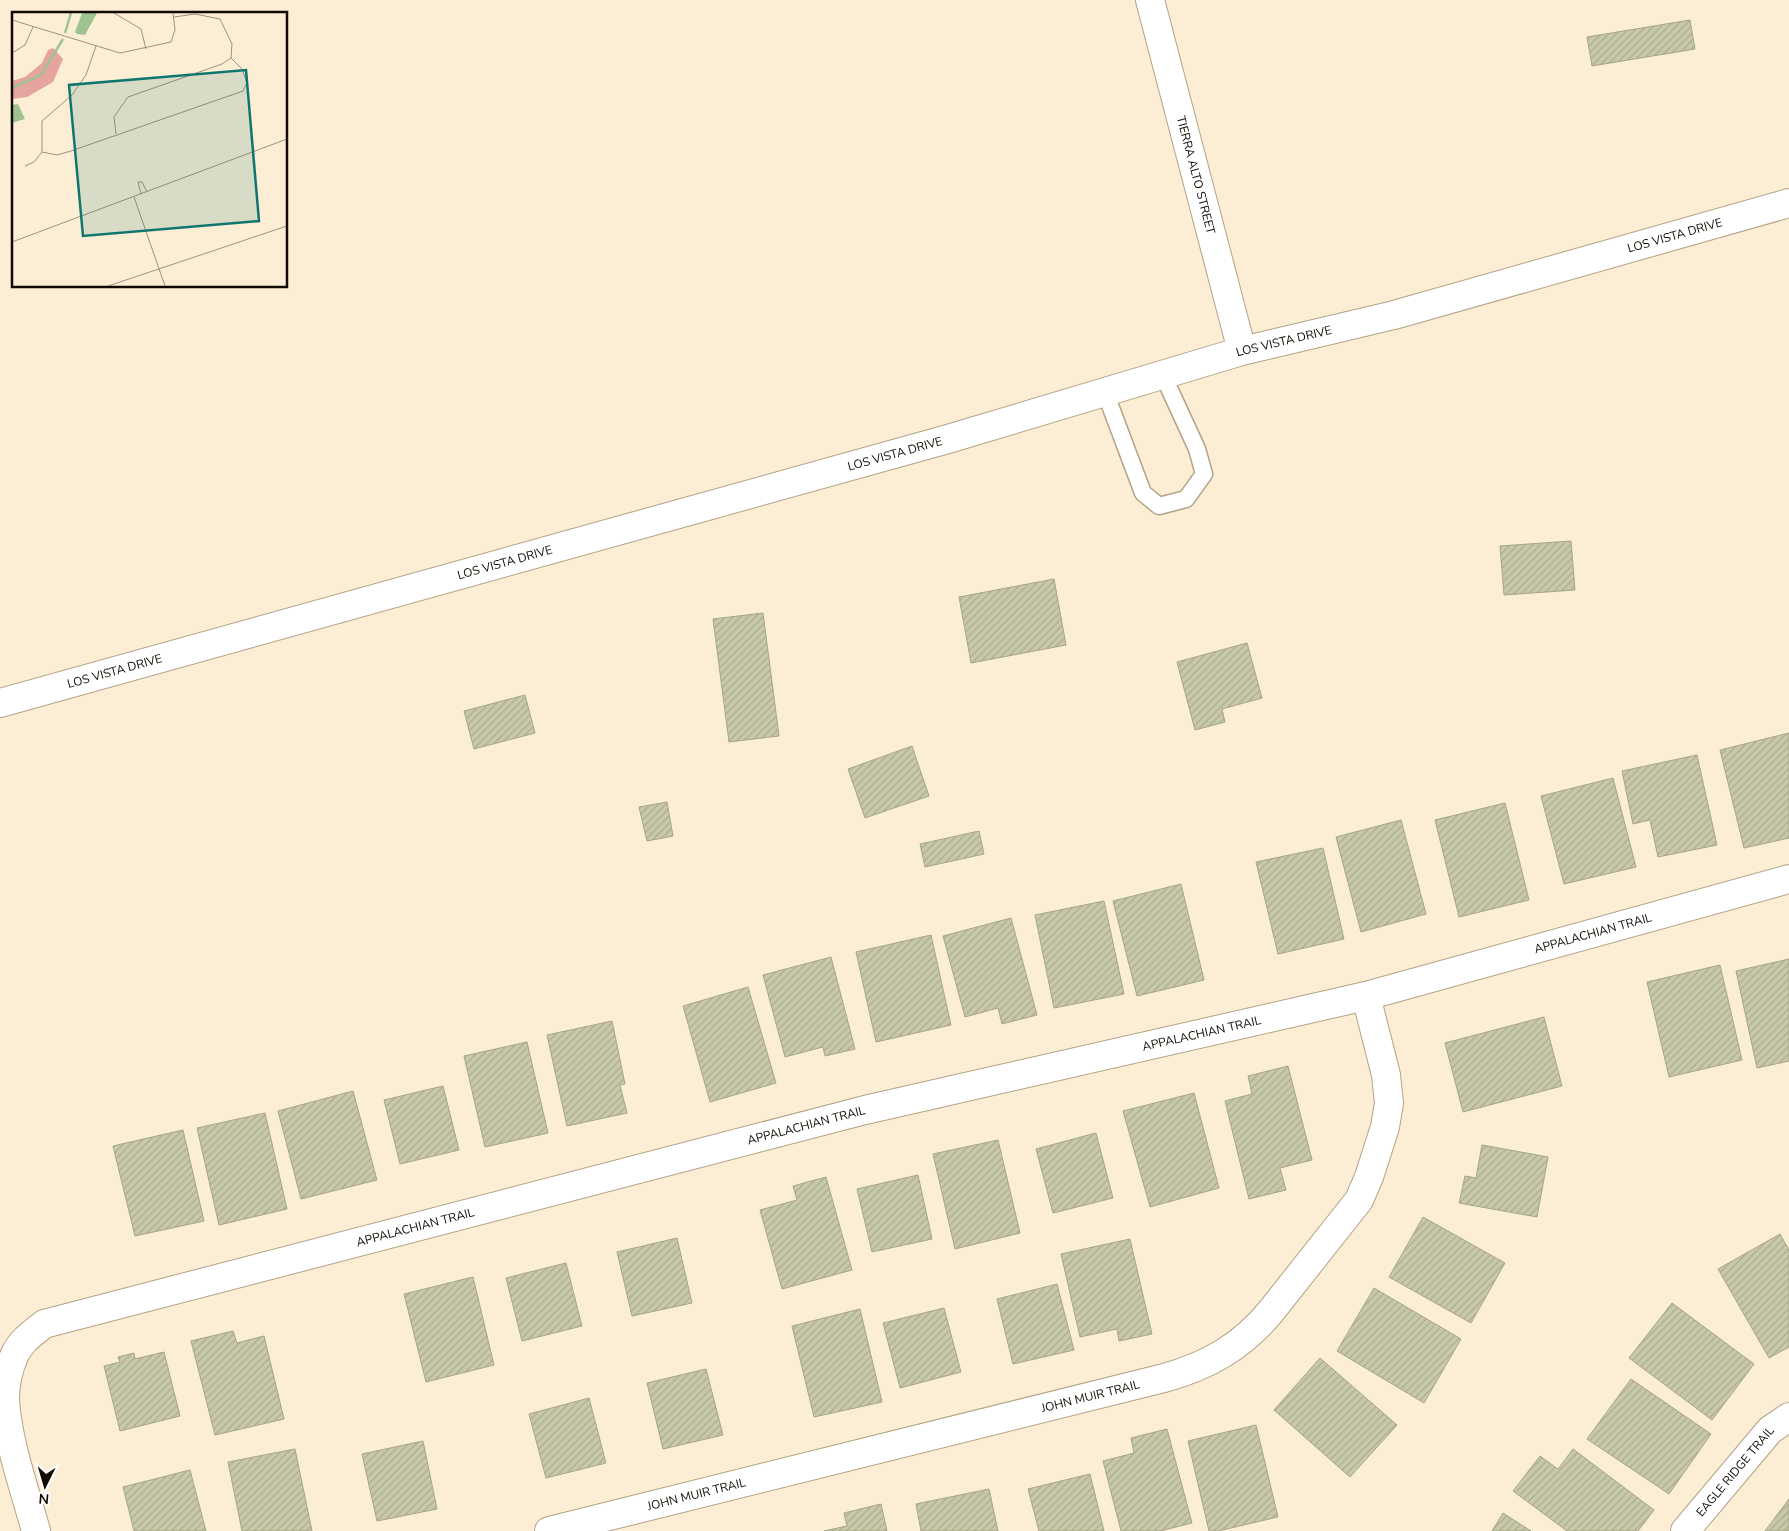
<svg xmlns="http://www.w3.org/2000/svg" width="1789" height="1531" font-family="'Nunito Sans',sans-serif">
	<defs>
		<pattern id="building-hatch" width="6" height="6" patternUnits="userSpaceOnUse" patternTransform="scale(1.25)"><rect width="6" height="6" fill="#c8c9a8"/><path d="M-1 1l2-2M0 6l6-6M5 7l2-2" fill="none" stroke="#abab8f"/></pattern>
	</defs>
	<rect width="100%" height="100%" fill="#fcedd5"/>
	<g fill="url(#building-hatch)" stroke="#a5a685">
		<path d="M1690 20 1695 49 1592 66 1587 37Z"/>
		<path d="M1571 541 1575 590 1504 595 1500 546Z"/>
		<path d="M1054 579 1066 645 971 663 959 597Z"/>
		<path d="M763 613 779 736 729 742 713 619Z"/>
		<path d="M1247 643 1262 698 1222 709 1225 722 1195 730 1177 662Z"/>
		<path d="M525 695 535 733 474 749 464 711Z"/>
		<path d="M1789 733V838L1744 848 1720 750Z"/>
		<path d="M912 746 929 796 865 818 848 769Z"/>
		<path d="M1697 755 1717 845 1658 857 1650 820 1633 824 1622 771Z"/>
		<path d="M1613 778 1636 867 1564 884 1541 796Z"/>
		<path d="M667 802 673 836 647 841 639 807Z"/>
		<path d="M1505 803 1529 900 1459 917 1435 820Z"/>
		<path d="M1401 820 1426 914 1361 932 1336 837Z"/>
		<path d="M979 831 984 854 925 867 920 844Z"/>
		<path d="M1323 848 1344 939 1278 954 1256 862Z"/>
		<path d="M1181 884 1204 980 1137 996 1113 901Z"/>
		<path d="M1104 901 1124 994 1054 1008 1035 915Z"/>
		<path d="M1011 918 1037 1015 1002 1024 998 1008 965 1017 943 936Z"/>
		<path d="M931 935 951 1025 876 1042 856 952Z"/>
		<path d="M831 957 855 1049 825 1056 823 1047 785 1057 763 975Z"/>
		<path d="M1789 959V1061L1757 1068 1736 971Z"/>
		<path d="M1720 965 1742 1060 1669 1077 1647 982Z"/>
		<path d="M748 987 776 1083 710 1102 683 1006Z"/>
		<path d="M1544 1017 1562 1086 1463 1112 1445 1043Z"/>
		<path d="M612 1021 625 1084 620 1085 627 1113 567 1126 547 1035Z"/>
		<path d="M527 1042 548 1133 485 1147 464 1056Z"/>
		<path d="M1288 1066 1312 1160 1280 1168 1286 1190 1249 1199 1225 1101 1252 1094 1248 1076Z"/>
		<path d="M443 1086 459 1150 400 1164 384 1100Z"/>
		<path d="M353 1091 377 1180 301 1199 278 1111Z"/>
		<path d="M1194 1093 1219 1188 1150 1207 1123 1111Z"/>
		<path d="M265 1113 287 1209 219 1225 197 1128Z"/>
		<path d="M183 1130 204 1221 135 1236 113 1146Z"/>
		<path d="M1096 1133 1113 1198 1053 1213 1036 1149Z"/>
		<path d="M998 1140 1020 1233 955 1249 933 1154Z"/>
		<path d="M1482 1145 1548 1157 1537 1217 1459 1203 1465 1176 1476 1178Z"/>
		<path d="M918 1175 932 1239 872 1252 857 1189Z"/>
		<path d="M826 1177 852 1270 782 1289 760 1210 797 1200 793 1186Z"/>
		<path d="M1423 1217 1505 1263 1471 1323 1389 1277Z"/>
		<path d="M1780 1234 1789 1250V1347L1769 1358 1718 1269Z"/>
		<path d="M677 1238 692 1303 632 1316 617 1252Z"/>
		<path d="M1130 1239 1152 1334 1119 1341 1117 1329 1080 1337 1061 1254Z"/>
		<path d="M566 1263 582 1326 522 1341 506 1278Z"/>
		<path d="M473 1277 494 1365 426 1382 404 1294Z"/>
		<path d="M1057 1284 1074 1350 1013 1364 997 1299Z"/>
		<path d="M1374 1288 1461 1339 1424 1403 1337 1351Z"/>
		<path d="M1672 1303 1754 1364 1712 1420 1629 1358Z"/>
		<path d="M944 1308 961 1372 900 1388 883 1323Z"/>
		<path d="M860 1309 882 1402 814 1417 792 1326Z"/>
		<path d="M233 1331 237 1343 264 1336 284 1419 215 1435 191 1341Z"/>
		<path d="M164 1352 180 1416 120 1431 104 1366 120 1362 118 1357 134 1353 135 1359Z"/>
		<path d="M1320 1358 1397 1425 1350 1477 1274 1410Z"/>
		<path d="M706 1369 723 1435 663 1449 647 1383Z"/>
		<path d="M1631 1379 1711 1434 1669 1494 1587 1439Z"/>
		<path d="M589 1398 606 1463 546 1478 529 1414Z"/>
		<path d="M1256 1425 1278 1517 1218 1531H1209L1188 1441Z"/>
		<path d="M1167 1429 1192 1523 1160 1531H1121L1103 1461 1134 1453 1131 1438Z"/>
		<path d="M423 1441 437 1509 377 1521 362 1454Z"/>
		<path d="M295 1449 312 1531H242L228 1462Z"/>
		<path d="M1573 1449 1654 1510 1638 1531H1567L1513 1491 1540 1456 1558 1469Z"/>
		<path d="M190 1470 206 1531H134L123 1487Z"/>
		<path d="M1090 1474 1104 1531H1039L1028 1489Z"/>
		<path d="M989 1489 998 1531H921L916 1504Z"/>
		<path d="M1789 1499V1531H1765Z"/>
		<path d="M881 1504 887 1531H824L847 1526 844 1513Z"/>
		<path d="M1503 1513 1531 1531H1492Z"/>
	</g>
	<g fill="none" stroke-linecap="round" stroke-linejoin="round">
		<g stroke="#b3a285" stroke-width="19">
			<path id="lane" d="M1105 392 1143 493 1159 506 1186 499 1204 474 1197 449 1163 375"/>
		</g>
		<g stroke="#b3a285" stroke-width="30">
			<g id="street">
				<path id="s1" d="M1150 0 1242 351"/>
				<path id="s2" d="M0 703 948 439 1242 351 1394 315 1789 203"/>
				<path id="s3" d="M36 1531C25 1491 7 1440 5 1399 5 1385 9 1367 15 1354 21 1341 33 1333 44 1324L865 1110 1366 996 1789 879"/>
				<path id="s4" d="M549 1531 1164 1378C1208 1366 1243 1346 1272 1310L1359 1200 1369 1177 1385 1127 1389 1103 1386 1075 1366 996"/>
				<path id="s5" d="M1685 1531 1770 1430 1789 1417"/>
			</g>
		</g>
		<use href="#lane" stroke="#fff" stroke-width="16"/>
		<use href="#street" stroke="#fff" stroke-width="28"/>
	</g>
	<g text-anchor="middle" stroke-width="4.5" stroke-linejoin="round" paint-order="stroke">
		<g font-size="12" fill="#100a02" stroke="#fdfdfd">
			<text dy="4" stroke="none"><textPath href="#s1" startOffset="181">TIERRA ALTO STREET</textPath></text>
			<text dy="4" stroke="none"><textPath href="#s2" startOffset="1739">LOS VISTA DRIVE</textPath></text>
			<text dy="4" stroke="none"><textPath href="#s2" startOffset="1334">LOS VISTA DRIVE</textPath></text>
			<text dy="4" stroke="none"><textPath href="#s2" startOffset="929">LOS VISTA DRIVE</textPath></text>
			<text dy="4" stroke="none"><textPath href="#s2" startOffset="524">LOS VISTA DRIVE</textPath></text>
			<text dy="4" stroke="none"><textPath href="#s2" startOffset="119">LOS VISTA DRIVE</textPath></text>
			<text dy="4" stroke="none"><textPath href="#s3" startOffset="1822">APPALACHIAN TRAIL</textPath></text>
			<text dy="4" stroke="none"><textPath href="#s3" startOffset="1418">APPALACHIAN TRAIL</textPath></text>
			<text dy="4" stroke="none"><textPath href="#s3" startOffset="1012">APPALACHIAN TRAIL</textPath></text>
			<text dy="4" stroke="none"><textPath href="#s3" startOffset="608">APPALACHIAN TRAIL</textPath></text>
			<text dy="4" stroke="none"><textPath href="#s4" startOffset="558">JOHN MUIR TRAIL</textPath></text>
			<text dy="4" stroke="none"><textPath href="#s5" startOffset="78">EAGLE RIDGE TRAIL</textPath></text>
			<text dy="4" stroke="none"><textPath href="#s4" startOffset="152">JOHN MUIR TRAIL</textPath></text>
		</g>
	</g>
	<g transform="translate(12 12)">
		<rect width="275" height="275" fill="#fcedd5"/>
		<path d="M41 36 51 47 41 70 15 85 0 87V69L13 65 30 51 36 38Z" fill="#e6a4a0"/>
		<path d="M70 1H85L73 23 65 22 63 20ZM6 92 13 107 0 111V93Z" fill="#9ec391"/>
		<path fill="none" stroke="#9ec391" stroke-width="2.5" d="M53 21 59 1M0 76 29 63 51 27"/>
		<path fill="none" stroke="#9e9281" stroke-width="1" d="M102 1 129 17 134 37M0 8 108 41 159 30 163 18 161 1M0 41 13 33 21 15M104 122 102 105 116 85 210 52 219 46 220 32 208 7 183 2 162 5M30 140 45 143 59 139 231 79 235 71 230 57 219 46M13 154 22 150 30 140V109L60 83 74 63 84 34M129 182 126 170H130L135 180M122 185 153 274M0 230 275 127M96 274 275 214"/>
		<path fill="#0f766e" fill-opacity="0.15" stroke="#0f766e" stroke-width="2.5" d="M234 58 247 209 71 224 57 73Z"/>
		<rect width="275" height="275" fill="none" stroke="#100a02" stroke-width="2.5"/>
	</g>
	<g transform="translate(45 1486) rotate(185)" stroke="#fdfdfd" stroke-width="4" paint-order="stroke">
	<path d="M0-4L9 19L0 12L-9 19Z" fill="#100a02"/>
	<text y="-8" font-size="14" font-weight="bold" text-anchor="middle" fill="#100a02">N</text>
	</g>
</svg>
